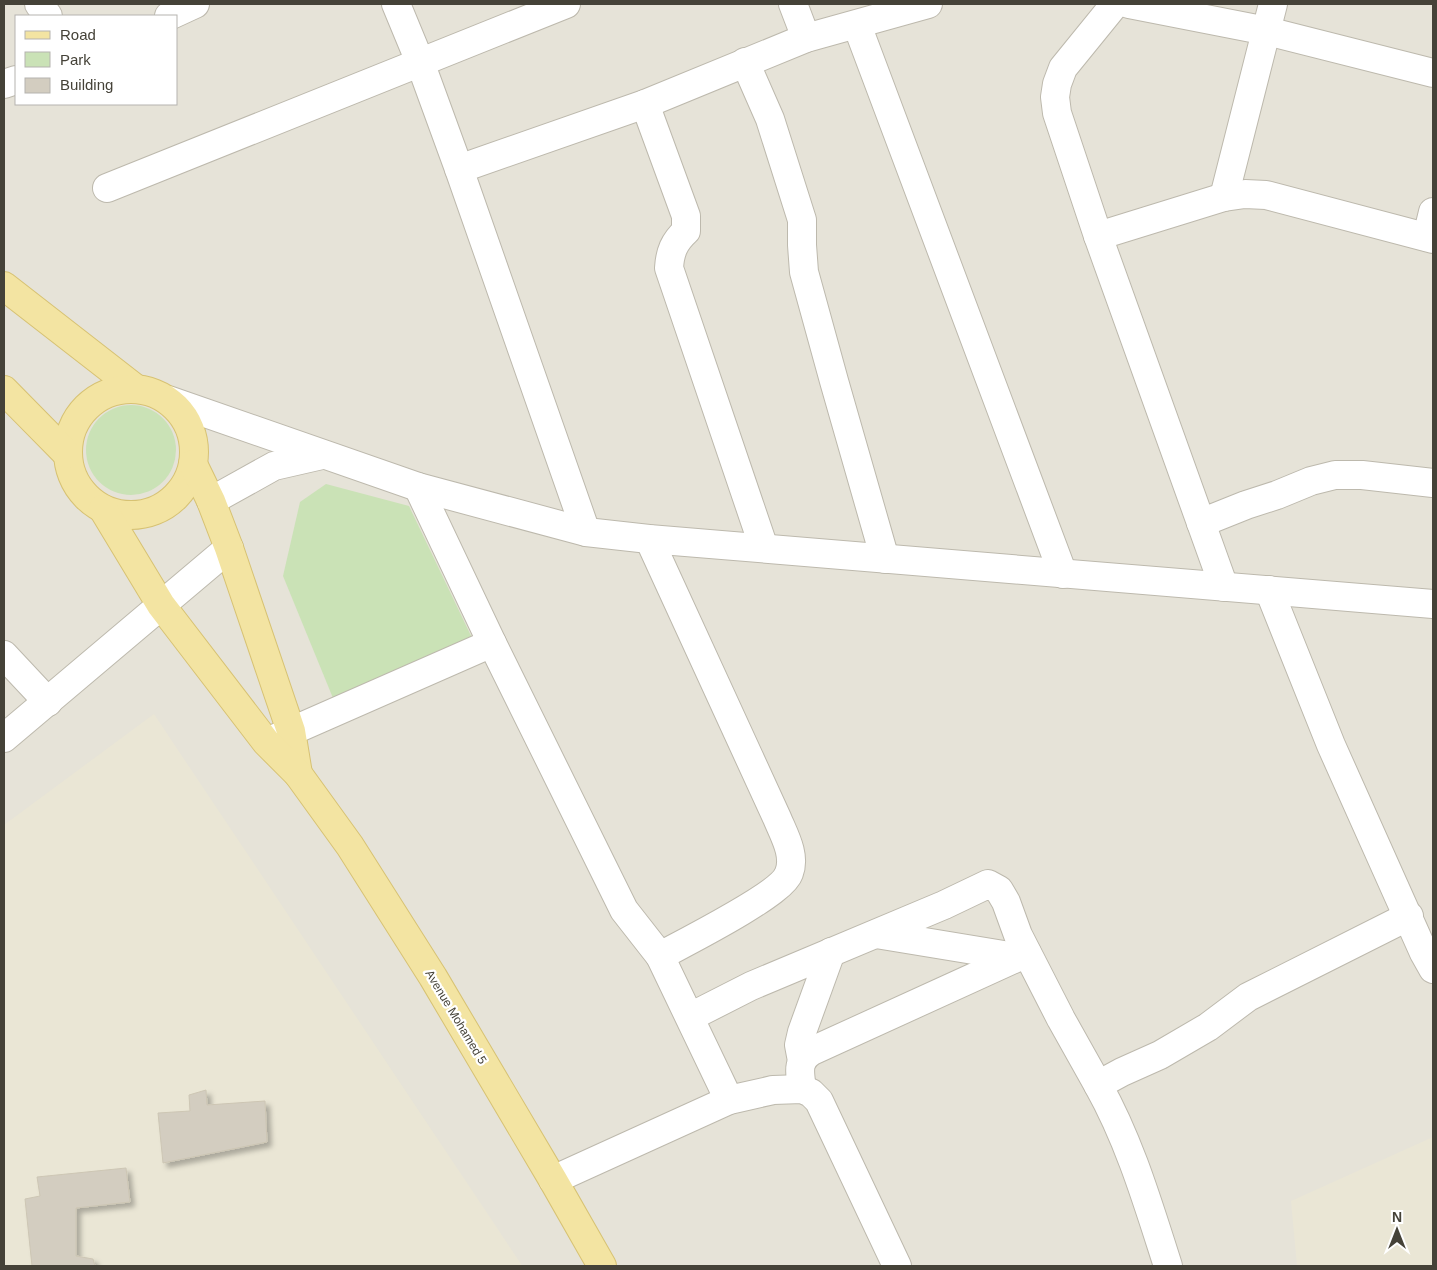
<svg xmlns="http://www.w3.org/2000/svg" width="1437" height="1270" font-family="Helvetica,sans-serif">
	<defs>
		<filter id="shadow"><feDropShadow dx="4.5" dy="4.5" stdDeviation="2.5" flood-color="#0004"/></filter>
	</defs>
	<rect width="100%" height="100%" fill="#f3f1e9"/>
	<path fill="#e6e3d8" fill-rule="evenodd" d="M4 4H1433V1266H4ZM16 16H176V104H16Z"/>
	<g fill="#eae6d5">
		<path d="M154 714 521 1264 522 1266H4V825Z"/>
		<path d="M1433 1137V1266H1297L1291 1201Z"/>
	</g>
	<g fill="#cae2b6">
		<circle cx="131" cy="450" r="45"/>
		<path d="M326 484 409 506 473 640 335 703 283 576 300 502Z"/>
	</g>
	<g fill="#d3cdc0" stroke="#cdc6b4" filter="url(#shadow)">
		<path d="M206 1090 207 1105 265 1101 267 1142 163 1163 158 1113 190 1111 189 1095Z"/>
		<path d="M126 1168 130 1202 76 1208V1256L93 1259 95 1266H32L25 1199 40 1196 37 1177Z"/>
	</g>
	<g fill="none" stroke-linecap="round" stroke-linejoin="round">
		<g stroke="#bdb9ad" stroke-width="30">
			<g id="minor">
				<path d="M39 4 48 16"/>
				<path d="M396 4 420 62 459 169 586 532"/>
				<path d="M793 4 806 38"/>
				<path d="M1115 4 1063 68 1057 84 1055 97 1057 113 1098 236 1224 587"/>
				<path d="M1129 4 1267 31 1433 73"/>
				<path d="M169 16 195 4"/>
				<path d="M857 25 1063 574"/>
				<path d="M745 62 770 119 802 220V245L804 272 834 381 885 559"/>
				<path d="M4 84 16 80"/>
				<path d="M645 104 686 216V231C674 242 670 252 669 268L764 548"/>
				<path d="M459 169 645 104 806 38 928 4"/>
				<path d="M107 188 566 4"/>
				<path d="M1224 197 1273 4"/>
				<path d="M1098 236 1224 197 1245 194 1266 195 1433 239"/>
				<path d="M1427 237 1433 212"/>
				<path d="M168 400 418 487 586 532 649 539 1433 604"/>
				<path d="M418 487 492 643 624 910 660 956 729 1100"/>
				<path d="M211 501 274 466 322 455"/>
				<path d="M1201 523 1246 505 1277 495 1311 481 1335 475H1362L1433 483"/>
				<path d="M649 539 777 818C784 835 796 855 789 873 782 894 684 943 660 956"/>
				<path d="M1269 590 1331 745 1424 953 1433 969"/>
				<path d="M4 655 48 702"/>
				<path d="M4 738 229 548"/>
				<path d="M269 741 492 643"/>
				<path d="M876 934 1016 957"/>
				<path d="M690 1017 751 986 944 905 988 884 999 890 1006 902 1018 935 1061 1019 1098 1085"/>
				<path d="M802 1061 799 1045 802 1032 831 952"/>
				<path d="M802 1089C800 1073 796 1061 812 1051L1027 953"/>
				<path d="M553 1180 729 1100 773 1090 802 1089 811 1093 819 1101 897 1266"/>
				<path d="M1168 1266C1148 1204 1130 1142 1098 1085L1122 1072 1160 1055 1208 1027 1248 997 1409 916"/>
			</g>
		</g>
		<g stroke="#d7c273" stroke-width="30">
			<g id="major">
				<path d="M4 286 135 388"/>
				<circle cx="131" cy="452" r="63"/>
				<path d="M4 390 67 454"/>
				<path d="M193 464 211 501 229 548 291 731 298 774"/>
				<path d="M103 509 161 605 266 742 298 774 350 846 433 977 553 1180 602 1266"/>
			</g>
		</g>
		<use href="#minor" stroke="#fff" stroke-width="28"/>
		<use href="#major" stroke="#f3e4a2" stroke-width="28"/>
	</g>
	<g text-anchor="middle" stroke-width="4.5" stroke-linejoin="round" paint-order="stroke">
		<g font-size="12" fill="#454238" stroke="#fff">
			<text transform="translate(456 1017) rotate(59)" y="4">Avenue Mohamed 5</text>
		</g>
	</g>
	<rect width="1437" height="1270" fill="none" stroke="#454238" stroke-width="10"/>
	<rect x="15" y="15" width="162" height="90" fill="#ffffff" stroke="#b5b3af"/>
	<rect x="25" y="31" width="25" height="8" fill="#f3e4a2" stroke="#b5b3af"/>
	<text x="60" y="40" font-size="15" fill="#454238">Road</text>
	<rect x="25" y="52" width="25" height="15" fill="#cae2b6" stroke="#b5b3af"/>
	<text x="60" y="65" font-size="15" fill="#454238">Park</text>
	<rect x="25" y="78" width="25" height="15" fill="#d3cdc0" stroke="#b5b3af"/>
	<text x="60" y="90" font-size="15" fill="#454238">Building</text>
	<g transform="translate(1397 1230)" stroke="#ffffff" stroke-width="4" paint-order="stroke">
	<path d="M0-4L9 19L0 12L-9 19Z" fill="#454238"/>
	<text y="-8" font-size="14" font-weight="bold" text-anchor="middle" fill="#454238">N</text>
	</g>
</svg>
